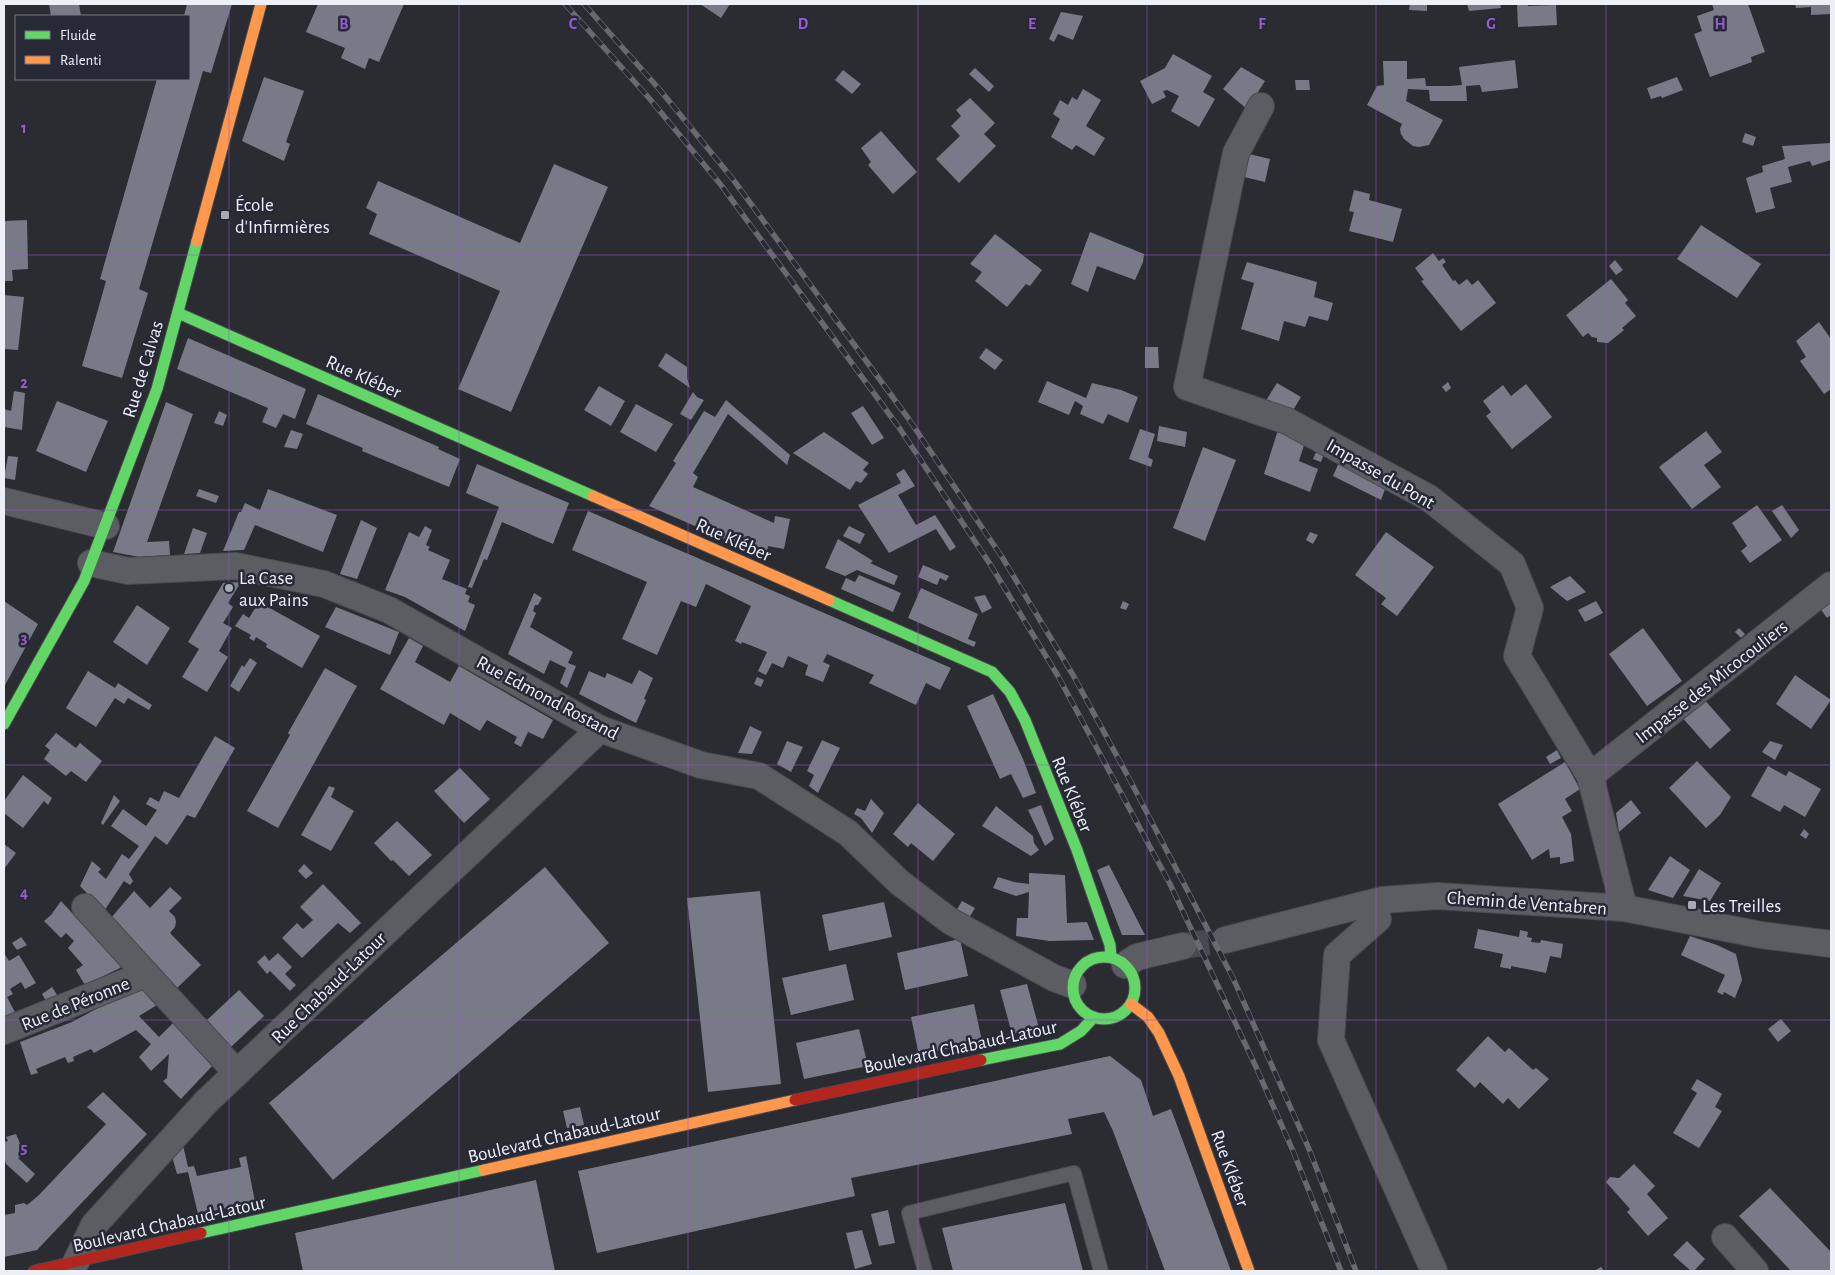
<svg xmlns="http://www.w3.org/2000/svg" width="1835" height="1275" font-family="'Alegreya Sans',sans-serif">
	<rect width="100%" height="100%" fill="#2a2c32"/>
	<g fill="#787a88">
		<path d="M49 4H79L81 16H51Z"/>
		<path d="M187 4H232L211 73 203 71 139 289 148 293 122 378 82 366 106 281 100 279 157 79H189V16H184Z"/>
		<path d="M318 4H404L379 62 369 58 365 69 341 58 345 48 306 32Z"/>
		<path d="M700 4H730L721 18Z"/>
		<path d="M1410 4H1427V11L1409 10Z"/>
		<path d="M1467 4H1500L1501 8 1469 11Z"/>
		<path d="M1517 4H1528V6L1556 5 1557 25 1518 27Z"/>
		<path d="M1712 4H1748L1765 52 1751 57 1752 62 1710 77 1694 34 1702 31 1697 16 1714 10Z"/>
		<path d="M1795 4H1831V14L1811 15V7L1796 8Z"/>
		<path d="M1061 12 1083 16 1073 40 1058 34 1054 42 1049 39Z"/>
		<path d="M1173 54 1212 76 1203 92 1215 99 1199 127 1171 111 1179 96 1167 90 1163 91 1166 97 1152 104 1140 81 1165 68Z"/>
		<path d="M1515 60 1518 88 1482 92 1480 85 1466 86 1467 101H1430L1429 90 1408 89 1406 101 1443 120 1429 145 1419 147 1413 146 1404 139 1401 134 1400 129 1402 124 1367 105 1377 86 1384 85 1383 61H1407V79L1425 78 1426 86H1450L1462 85 1459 67Z"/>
		<path d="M1241 67 1265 81 1247 109 1223 89Z"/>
		<path d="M975 68 994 86 989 92 969 74Z"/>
		<path d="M843 70 861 84 852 94 835 80Z"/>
		<path d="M264 77 304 91 286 142 290 144 284 161 242 141Z"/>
		<path d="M1677 77 1683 90 1662 98 1661 96 1651 99 1647 88Z"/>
		<path d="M1295 80H1309L1310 90H1296Z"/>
		<path d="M1083 89 1101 100 1086 126 1105 138 1094 156 1076 145 1072 150 1051 137 1060 119 1053 114 1060 100 1068 105 1072 97 1077 100Z"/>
		<path d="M970 98 995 123 984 134 996 146 959 183 936 159 960 136 951 126 961 116 956 110Z"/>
		<path d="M881 131 917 172 893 194 868 165 871 162 861 148Z"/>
		<path d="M1745 133 1756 137 1753 146 1742 142Z"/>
		<path d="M1831 143V160L1812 166 1810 161 1788 167 1792 182 1770 188 1775 208 1756 213 1746 178 1763 172 1762 166 1785 159 1782 146Z"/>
		<path d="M1249 154 1270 159 1265 182 1244 177Z"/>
		<path d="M554 164 608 187 511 412 458 389 500 291 369 234 377 214 366 208 378 181 520 243Z"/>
		<path d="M1354 190 1370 194 1369 200 1402 209 1393 242 1349 231 1354 212 1349 211Z"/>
		<path d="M27 220 28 269 12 270 13 281H4V221Z"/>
		<path d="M1701 225 1761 264 1737 298 1677 259Z"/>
		<path d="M1090 232 1144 254 1143 262 1135 280 1097 266 1088 292 1071 284Z"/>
		<path d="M995 234 1042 270 1030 286 1026 284 1007 307 975 281 982 272 970 264Z"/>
		<path d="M1433 253 1439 261 1443 258 1446 262 1442 265 1453 281 1455 280 1459 285 1467 279 1472 285 1478 280 1496 303 1461 331 1421 281 1424 280 1415 268Z"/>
		<path d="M1615 260 1623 270 1616 275 1609 266Z"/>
		<path d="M1247 262 1317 282 1314 297 1333 303 1328 321 1309 316 1305 327 1284 321 1279 341 1241 329 1254 283 1241 279Z"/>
		<path d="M1611 279 1628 300 1625 303 1636 316 1622 328 1624 330 1608 343 1597 342V338L1592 337 1588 333 1583 337 1566 315Z"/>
		<path d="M4 295 24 297 18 350 4 349Z"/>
		<path d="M1819 322 1831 339V389L1824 394 1800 361 1806 357 1796 341Z"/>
		<path d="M188 338 306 389 295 419 283 414 276 428 262 422 268 408 177 369Z"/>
		<path d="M1145 347H1158L1159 368H1145Z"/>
		<path d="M986 348 1003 360 995 370 979 358Z"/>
		<path d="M666 353 687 367V378L690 388 658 366Z"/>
		<path d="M1047 381 1086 398 1092 383 1121 390 1138 397 1128 423 1108 414 1103 424 1080 414 1083 406 1075 401 1069 415 1038 402Z"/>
		<path d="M1448 382 1451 388 1446 392 1442 387Z"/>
		<path d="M1277 383 1301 397 1289 417 1265 402Z"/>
		<path d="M1526 384 1552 417 1512 449 1486 416 1491 412 1483 401 1503 385 1511 396Z"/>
		<path d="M599 386 625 401 611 426 584 410Z"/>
		<path d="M14 391 25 393 22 430 4 427V409L11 411Z"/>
		<path d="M693 392 697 397 704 400 691 420 680 414Z"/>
		<path d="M318 394 439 447 438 449 460 459 449 487 362 451 363 448 306 424Z"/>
		<path d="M726 400 790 455 787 465 728 414 693 473 698 477 693 487 774 523 775 516 790 519 784 549 768 546 766 557 649 506 676 463 673 461 704 411 715 417Z"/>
		<path d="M57 401 108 421 86 472 36 451Z"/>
		<path d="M166 402 193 414 147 542 169 541 170 555 139 557 113 552Z"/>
		<path d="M636 404 673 424 656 452 620 432Z"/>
		<path d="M863 406 884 438 872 445 851 413Z"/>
		<path d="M219 411 227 415 223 426 214 423Z"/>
		<path d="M1159 426 1187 432 1185 447 1157 441Z"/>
		<path d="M1140 429 1155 434 1148 457 1153 460 1151 467 1129 459Z"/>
		<path d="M291 430 303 434 297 449 284 447Z"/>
		<path d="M1278 430 1305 442 1299 461 1318 469 1310 492 1264 474Z"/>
		<path d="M1706 431 1722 452 1704 465 1721 487 1692 509 1659 467Z"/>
		<path d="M824 432 869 463 863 470 868 474 861 483 856 481 850 490 793 453Z"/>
		<path d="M1203 447 1236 460 1205 541 1173 528Z"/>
		<path d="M1317 450 1324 454 1321 462 1313 459Z"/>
		<path d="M8 456 18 457 15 480 4 478Z"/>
		<path d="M1340 460 1387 484 1381 500 1333 476Z"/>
		<path d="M477 464 569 503 553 544 502 522 487 560 484 559 472 588 468 587 499 507 466 493Z"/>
		<path d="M904 469 915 486 898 495 916 525 935 515 956 547 950 551 936 529 889 553 858 505 901 483 896 474Z"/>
		<path d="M199 489 219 496 216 503 196 496Z"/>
		<path d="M268 489 337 515 323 552 255 525 244 550 223 551 239 512H241L245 503 260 510Z"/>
		<path d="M1757 505 1782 540 1750 563 1741 551 1747 546 1732 523Z"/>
		<path d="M1782 505 1799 530 1791 538 1772 511Z"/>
		<path d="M588 511 700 559 951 668 940 690 926 683 916 705 869 683 874 675 827 654 823 662 830 665 823 682 805 675 808 665 788 656 783 668 772 663 766 675 758 671 767 652 742 642 741 644 735 641 751 606 706 584 696 607 681 601 657 655 622 639 647 582 572 550Z"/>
		<path d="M361 520 377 528 357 579 340 574Z"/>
		<path d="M425 526 432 530 426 545 430 547 428 550 450 560 442 579 467 589 465 594 470 596 468 602 475 605 465 631 405 597 385 590 409 532 419 537Z"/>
		<path d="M849 526 865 534 860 544 843 536Z"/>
		<path d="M193 528 207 533 200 553 184 554Z"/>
		<path d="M1310 532 1318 535 1313 544 1306 540Z"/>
		<path d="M1386 532 1434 567 1397 616 1381 604 1386 598 1355 575Z"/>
		<path d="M838 539 873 561 870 563 898 576 894 585 857 570 845 576 825 568Z"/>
		<path d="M923 565 949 576 946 581 940 578 937 585 918 577Z"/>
		<path d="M859 575 901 593 893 612 841 589 846 578 855 582Z"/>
		<path d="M1570 576 1586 592 1567 601 1550 587Z"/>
		<path d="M241 582 228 603 233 607 223 623 232 628 219 651 228 657 207 692 182 677 199 649 188 642 223 583Z"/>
		<path d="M921 588 978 614 968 639 976 642 974 647 908 618Z"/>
		<path d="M534 593 542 598 538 605H535L533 611 536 613 530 627 573 652 568 663 576 666 567 688 560 683 566 668 550 660 544 674 508 654Z"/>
		<path d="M985 595 992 608 982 613 974 597Z"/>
		<path d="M1831 598V615L1827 618 1819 607Z"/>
		<path d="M4 601 38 624 4 687Z"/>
		<path d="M1123 601 1129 604 1126 610 1120 608Z"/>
		<path d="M1596 601 1603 613 1585 622 1578 610Z"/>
		<path d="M259 602 320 636 302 668 266 647 267 644 256 637 254 641 249 638 251 635 235 626 243 614 249 618Z"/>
		<path d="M137 605 170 628 147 665 113 642Z"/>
		<path d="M336 607 399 632 390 655 325 627Z"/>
		<path d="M1643 628 1682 681 1647 706 1609 654Z"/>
		<path d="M1739 628 1745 634 1741 638 1735 632Z"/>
		<path d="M409 638 423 646 415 662 450 682 459 666 553 720 543 739 528 732 521 747 514 743 517 737 487 720 480 731 450 713 444 725 380 689Z"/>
		<path d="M250 658 257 663 239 692 230 686 242 665 244 667Z"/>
		<path d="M325 668 357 686 278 828 247 811 290 735 288 733Z"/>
		<path d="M639 670 653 678 644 699 646 700 636 723 579 694 589 671 605 678 607 673 632 684Z"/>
		<path d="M88 671 115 688 118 683 152 705 149 710 128 698 124 704 115 698 96 727 66 708Z"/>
		<path d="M1795 675 1831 700 1811 729 1776 704Z"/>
		<path d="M757 677 764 680 761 687 754 684Z"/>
		<path d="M993 694 1023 759 1036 793 1023 798 1011 774 1000 779 967 706Z"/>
		<path d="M1703 698 1731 730 1710 749 1681 716Z"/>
		<path d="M750 726 762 732 752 754 738 753Z"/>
		<path d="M56 733 76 748 80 743 102 761 86 782 71 771 66 776 44 759 50 750 45 746Z"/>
		<path d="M215 736 235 748 195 818 187 815 167 845 155 836 129 874 133 881 130 885 124 881 104 911 80 886 92 861 101 869 98 872 106 879 122 854 129 859 139 846 111 826 123 809 146 826 157 810 146 804 150 797 159 802 164 791 179 798Z"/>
		<path d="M822 740 840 748 818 793 809 786 814 775 807 771Z"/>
		<path d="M787 741 803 747 791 772 777 764Z"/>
		<path d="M1770 741 1783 745 1775 760 1762 752Z"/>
		<path d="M1557 750 1561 758 1550 764 1546 757Z"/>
		<path d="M1697 761 1731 797 1720 815 1706 828 1669 788Z"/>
		<path d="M1565 762 1580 789 1565 799 1572 811 1562 817 1571 834 1574 861 1560 864V857L1550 858 1549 849 1532 860 1498 804Z"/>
		<path d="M1768 766 1786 776 1789 771 1821 789 1805 817 1784 805 1780 812 1751 796Z"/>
		<path d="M460 768 490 799 464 823 434 791Z"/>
		<path d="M23 775 52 798 48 805 44 801 23 828 4 813V801Z"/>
		<path d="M329 786 335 788 331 797 354 811 331 851 301 835Z"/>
		<path d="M114 795 120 801 103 825 101 823Z"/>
		<path d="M871 799 884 813 872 833 861 818 854 814 857 808 865 811Z"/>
		<path d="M1631 800 1641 813 1619 832 1616 813Z"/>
		<path d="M918 803 955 834 933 861 911 843 908 847 893 834Z"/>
		<path d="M1041 805 1054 839 1045 846 1028 810Z"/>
		<path d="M996 806 1033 836 1034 843 1039 850 1031 856 982 826Z"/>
		<path d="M397 821 432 855 409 876 393 860 391 861 374 843Z"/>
		<path d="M1804 829 1809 834 1806 839 1800 835Z"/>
		<path d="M4 844 16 853 4 869Z"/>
		<path d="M1670 856 1690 870 1673 898 1648 890Z"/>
		<path d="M304 864 313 873 306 879 298 871Z"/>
		<path d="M1109 865 1145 935H1122L1097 870Z"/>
		<path d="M545 867 609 943 333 1180 269 1103Z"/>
		<path d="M1699 869 1721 883 1710 901 1683 896Z"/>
		<path d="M1029 873 1065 875 1067 923 1087 922 1094 940 1049 941 1016 936 1017 918H1028L1029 892 1016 896 993 888 998 877 1014 882 1029 884Z"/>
		<path d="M323 884 361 923 350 933 338 923 302 958 282 938 297 923 303 929 313 920 300 907Z"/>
		<path d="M170 887 182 898 169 911 175 917 176 922 175 927 170 933 201 965 177 988 111 918 134 891 150 908Z"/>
		<path d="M760 891 781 1084 708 1092 687 898Z"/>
		<path d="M61 901 122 967 85 985 76 970 83 965 68 948 74 941 66 933 61 938 44 921 51 915Z"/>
		<path d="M962 901 975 908 969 918 956 911Z"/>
		<path d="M884 902 892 937 829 951 822 915Z"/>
		<path d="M1478 929 1519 937 1520 930 1528 932 1527 937 1532 938 1531 942 1540 943 1541 940 1563 944 1561 958 1550 956 1546 973 1511 966V969L1500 967 1503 954 1474 948Z"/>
		<path d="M1690 936 1717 945 1736 954 1742 980 1735 998 1724 992 1723 995 1717 992 1725 975 1681 955Z"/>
		<path d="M21 937 27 945 17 950 12 943Z"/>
		<path d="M960 939 968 976 905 990 897 953Z"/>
		<path d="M4 953 9 961 19 955 36 983 25 989 21 982 10 989 13 994 7 997 17 1016 4 1021Z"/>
		<path d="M278 953 292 967 285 974 296 985 290 991 270 971 267 974 257 962 265 955 269 961Z"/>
		<path d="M846 964 854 1000 791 1015 782 978Z"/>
		<path d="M1027 984 1039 1028 1012 1034 1000 990Z"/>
		<path d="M139 986 157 1005 139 1016 159 1037 174 1022 214 1064 181 1099 163 1081 167 1078 169 1054 151 1071 139 1057 151 1044 136 1030 94 1053 91 1049 73 1057 74 1061 68 1063 65 1057 36 1069 38 1073 31 1075 20 1042 72 1022Z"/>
		<path d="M52 987 59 998 48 1004 42 994Z"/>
		<path d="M239 990 264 1016 231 1047 207 1020Z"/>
		<path d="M974 1004 982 1041 919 1055 911 1017Z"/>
		<path d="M1781 1019 1791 1031 1778 1042 1768 1029Z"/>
		<path d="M859 1029 868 1066 804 1079 796 1043Z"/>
		<path d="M1488 1036 1505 1052 1509 1048 1533 1070 1536 1068 1549 1079 1519 1109 1508 1098 1503 1104 1480 1082 1475 1088 1456 1070Z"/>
		<path d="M1110 1056 1141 1080 1153 1116 1171 1109 1231 1271H1165L1113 1131 1104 1112 1068 1119 1072 1134 851 1178 855 1196 597 1253 578 1171Z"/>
		<path d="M1697 1079 1722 1094 1715 1107 1722 1111 1699 1148 1673 1133 1697 1093 1691 1089Z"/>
		<path d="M103 1092 147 1134 37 1250 4 1257V1215L15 1213V1205L24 1203 27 1205 39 1195 106 1124 87 1107Z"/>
		<path d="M580 1107 584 1125 567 1128 563 1111Z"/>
		<path d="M16 1134 25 1155 18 1158 35 1174 27 1183 6 1164 4 1157V1142L8 1141 6 1137Z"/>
		<path d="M183 1145 188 1167 194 1166 197 1176 241 1167 239 1158 246 1156 255 1202 198 1214 188 1172 177 1174 172 1156Z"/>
		<path d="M1634 1164 1655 1186 1647 1194 1668 1218 1648 1236 1627 1212 1630 1209 1606 1182 1610 1177 1619 1178Z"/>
		<path d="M536 1180 555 1271H303L295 1233Z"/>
		<path d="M1770 1188 1831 1252V1271H1791L1739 1216Z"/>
		<path d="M1065 1203 1083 1271H953L942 1228Z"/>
		<path d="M888 1210 895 1243 879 1246 871 1214Z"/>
		<path d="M862 1230 872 1264 855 1269 846 1233Z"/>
		<path d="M1687 1241 1705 1259 1694 1271H1691L1673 1255Z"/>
		<path d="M1601 1267 1604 1271H1594Z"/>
	</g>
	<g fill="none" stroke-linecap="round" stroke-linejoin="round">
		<path stroke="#474950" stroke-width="26" stroke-dasharray="26 13" stroke-linecap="butt" d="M1183 946 1225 940"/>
		<g stroke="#48494e" stroke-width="16">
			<path id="lane" d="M925 1271 909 1213 1074 1173 1101 1271"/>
		</g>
		<g stroke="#48494e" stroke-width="28">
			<g id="street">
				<path d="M1261 106 1236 153 1187 387 1287 421 1429 498 1512 564 1530 608 1517 656 1590 776 1624 908"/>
				<path d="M4 501 106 526"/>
				<path d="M91 563 128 571 236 566 324 584 389 610 600 729 701 765 759 776 848 833 899 882 950 921 1054 978 1073 985"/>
				<path d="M1590 776 1831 585"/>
				<path d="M85 907 146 974"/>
				<path d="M1378 919 1337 955 1331 1040 1434 1271"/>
				<path d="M1225 940 1382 900 1438 896 1624 908 1761 935 1831 944"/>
				<path d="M1125 965 1137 957 1183 946"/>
				<path d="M4 1031 146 974 237 1073"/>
				<path d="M1725 1237 1755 1271"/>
				<path d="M76 1262 94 1225 206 1102 600 729"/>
			</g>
		</g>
		<g stroke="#48494e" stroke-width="13">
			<g id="fast">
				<path d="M178 313 593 496"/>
				<path d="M829 600 992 672 1010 692 1025 720 1077 850 1110 945 1111 957"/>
				<path d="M4 724 84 581 157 389 197 241"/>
				<circle cx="1104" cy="988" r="31"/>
				<path d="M981 1060 1060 1044 1081 1031 1094 1017"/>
				<path d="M201 1233 484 1170"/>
			</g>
		</g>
		<g stroke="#48494e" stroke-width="13">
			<g id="slow">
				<path d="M197 241 261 4"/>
				<path d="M593 496 829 600"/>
				<path d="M1131 1004 1148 1017 1159 1033 1179 1076 1249 1271"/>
				<path d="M484 1170 795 1100"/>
			</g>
		</g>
		<g stroke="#48494e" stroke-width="13">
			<g id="jam">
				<path d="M795 1100 981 1060"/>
				<path d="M34 1271 201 1233"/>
			</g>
		</g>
		<use href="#lane" stroke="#5c5d62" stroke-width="14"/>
		<use href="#street" stroke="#5c5d62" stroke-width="26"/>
		<use href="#fast" stroke="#63d668" stroke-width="11"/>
		<use href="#slow" stroke="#ff974d" stroke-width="11"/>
		<use href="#jam" stroke="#b3261e" stroke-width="11"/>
		<g stroke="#68686e" stroke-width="5.5">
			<g id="rail">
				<path d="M565 4 649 98 721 185 898 426 990 564 1058 676 1170 884 1256 1067 1293 1151 1341 1271"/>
				<path d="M584 4 660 90 732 178 908 418 1002 557 1073 675 1131 782 1233 978 1309 1149 1356 1271"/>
			</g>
		</g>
		<use href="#rail" stroke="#272936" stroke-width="4" stroke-dasharray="11" stroke-linecap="butt"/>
	</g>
	<path fill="none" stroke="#985dcd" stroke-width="1" stroke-opacity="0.55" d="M229 4V1271M459 4V1271M688 4V1271M918 4V1271M1147 4V1271M1376 4V1271M1606 4V1271M4 255H1831M4 510H1831M4 765H1831M4 1020H1831"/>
	<g fill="#a9abb3" stroke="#272936" stroke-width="2">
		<rect x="220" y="210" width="10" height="10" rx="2.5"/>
		<circle cx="229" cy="588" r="5"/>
		<rect x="1687" y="900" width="10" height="10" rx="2.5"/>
	</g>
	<g text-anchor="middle" stroke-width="5" stroke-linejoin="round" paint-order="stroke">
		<g font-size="19" fill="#eef0f8" stroke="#272936" text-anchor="start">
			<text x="235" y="211">École<tspan x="235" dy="22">d'Infirmières</tspan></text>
			<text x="239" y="584">La Case<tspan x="239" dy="22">aux Pains</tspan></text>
			<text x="1702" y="912">Les Treilles</text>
		</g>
		<g font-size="19" fill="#eef0f8" stroke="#272936">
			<text transform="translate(142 369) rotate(-73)" y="7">Rue de Calvas</text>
			<text transform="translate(364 376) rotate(24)" y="7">Rue Kléber</text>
			<text transform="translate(1381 473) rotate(30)" y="7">Impasse du Pont</text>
			<text transform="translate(734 539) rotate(24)" y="7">Rue Kléber</text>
			<text transform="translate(1711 681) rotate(-38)" y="7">Impasse des Micocouliers</text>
			<text transform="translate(548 697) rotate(28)" y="7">Rue Edmond Rostand</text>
			<text transform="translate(1073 794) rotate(68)" y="7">Rue Kléber</text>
			<text transform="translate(1527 902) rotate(4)" y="7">Chemin de Ventabren</text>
			<text transform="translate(328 987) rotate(-44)" y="7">Rue Chabaud-Latour</text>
			<text transform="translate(75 1003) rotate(-22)" y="7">Rue de Péronne</text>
			<text transform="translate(960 1046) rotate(-12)" y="7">Boulevard Chabaud-Latour</text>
			<text transform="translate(564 1134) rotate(-13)" y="7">Boulevard Chabaud-Latour</text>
			<text transform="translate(1231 1168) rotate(70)" y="7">Rue Kléber</text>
			<text transform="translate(169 1223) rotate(-13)" y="7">Boulevard Chabaud-Latour</text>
		</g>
	</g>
	<g font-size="16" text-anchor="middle" font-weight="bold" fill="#985dcd" stroke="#272936" stroke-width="5" stroke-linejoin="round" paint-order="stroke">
		<text x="344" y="29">B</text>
		<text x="573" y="29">C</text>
		<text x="803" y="29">D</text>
		<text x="1032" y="29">E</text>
		<text x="1262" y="29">F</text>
		<text x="1491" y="29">G</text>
		<text x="1720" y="29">H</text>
		<text x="24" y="133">1</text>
		<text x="24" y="388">2</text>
		<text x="24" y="643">3</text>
		<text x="24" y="898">4</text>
		<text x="24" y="1153">5</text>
	</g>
	<rect width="1835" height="1275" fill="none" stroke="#eef0f8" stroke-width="10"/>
	<rect x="15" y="15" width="175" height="65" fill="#272936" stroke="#777984"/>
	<rect x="25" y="31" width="25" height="8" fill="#63d668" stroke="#777984"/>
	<text x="60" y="40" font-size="15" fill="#eef0f8">Fluide</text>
	<rect x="25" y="56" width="25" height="8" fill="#ff974d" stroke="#777984"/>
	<text x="60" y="65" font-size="15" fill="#eef0f8">Ralenti</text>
</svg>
